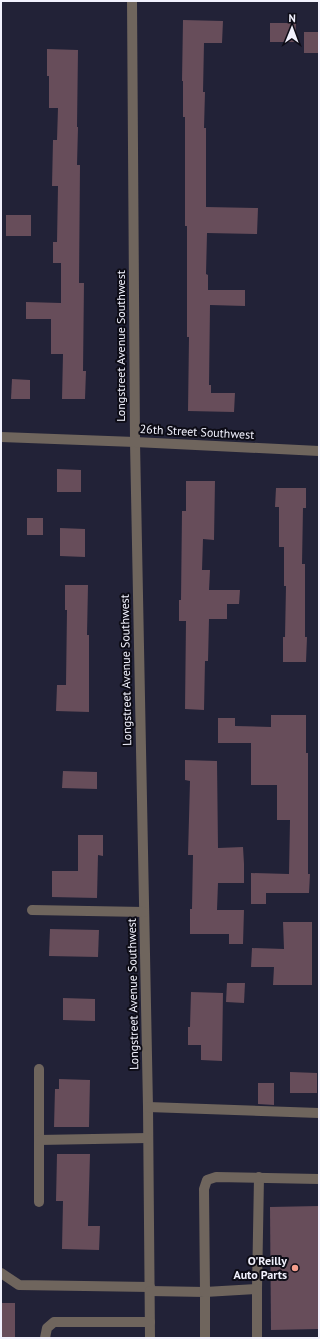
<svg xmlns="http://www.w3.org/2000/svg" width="320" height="1339" font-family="'PT Sans',sans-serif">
	<rect width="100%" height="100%" fill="#222237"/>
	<g fill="#674d5a">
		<path d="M183 20 223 21 222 43H204L203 92H205L204 128H206V207L258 208 257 234 207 233 206 274 208 275V290H245V306L210 305 209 385H211V393H235L234 412 188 411 189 337H187V226H185V117H183V81H182Z"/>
		<path d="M270 23H296L295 42H270Z"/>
		<rect x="304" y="32" width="15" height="21"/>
		<path d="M47 49 78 50 77 127H78L77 165H80L79 283H84L83 371H86L85 399H62L63 354H51V319H26V302L61 303V263H53V242H57L58 186H52L53 140H57L58 108H49V76H47Z"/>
		<rect x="6" y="215" width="25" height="21"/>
		<path d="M12 379 30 380V399H11Z"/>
		<path d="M57 469 81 470V492H57Z"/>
		<path d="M186 481H215L214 540 203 539 202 570H210L209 590H240L239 604H227V619H209L208 661H205L204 710 185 709 186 621H179V600H181L182 511H186Z"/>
		<path d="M276 488H306V508H303L302 564H305V637H307L306 662H283V637H285L286 586H284V547H279V507H275Z"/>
		<rect x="27" y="518" width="16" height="17"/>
		<path d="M60 528 85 529V557L60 556Z"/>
		<path d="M65 585H88L87 635H89V712L56 711 57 685H66L67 610H65Z"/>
		<path d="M271 715H306V753H308V874H310L309 893H266V904H251V873L289 874 290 820H277V785H251V743H218V718H235V726L271 727Z"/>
		<path d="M185 760 217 761 218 848 243 847 244 864V883H218L217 910H244L243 944H229V934H190V909H192L193 855H188L190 781 185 780Z"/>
		<path d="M63 771 97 772V789L62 788Z"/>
		<path d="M78 835H103V856L98 855 97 898 52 897V871H78Z"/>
		<path d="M283 922H312V985H273L274 967H251L252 948 284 949Z"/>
		<path d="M50 929 99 930 98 957 49 956Z"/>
		<path d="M227 983H245L244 1003 226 1002Z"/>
		<path d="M191 992 223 993 222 1061 201 1060V1045H188V1027H190Z"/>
		<path d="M63 998 95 999V1021L63 1020Z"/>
		<path d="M290 1072 317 1073V1093H290Z"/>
		<path d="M59 1079 90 1080 89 1127H54L55 1089H59Z"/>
		<path d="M258 1083H274V1105L258 1104Z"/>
		<path d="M57 1154H90L88 1226H100L99 1250 62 1249 63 1201H56Z"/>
		<path d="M319 1206V1329L271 1330 270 1207Z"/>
		<rect x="1" y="1303" width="14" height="35"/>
	</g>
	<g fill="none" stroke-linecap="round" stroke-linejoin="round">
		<g stroke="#6f655d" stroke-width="10">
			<path d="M132 1 135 442 148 1107 150 1338"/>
			<path d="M1 437 135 442 319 451"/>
			<path d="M32 910 144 912"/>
			<path d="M39 1069V1202"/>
			<path d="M148 1107 319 1113"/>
			<path d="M39 1140 148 1138"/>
			<path d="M1 1273 19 1285 150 1287"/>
			<path d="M257 1289 259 1177"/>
			<path d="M150 1291 205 1292V1338"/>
			<path d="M45 1338 47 1328 54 1322H150"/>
			<path d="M257 1338V1289L205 1292 204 1189 207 1180 216 1177 319 1179"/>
		</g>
	</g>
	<circle fill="#f49d8c" stroke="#0d0c16" stroke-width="1.5" cx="295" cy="1268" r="4"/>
	<g text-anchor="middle" stroke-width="4" stroke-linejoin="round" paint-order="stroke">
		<g font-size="12" fill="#f1f1fd" stroke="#0d0c16">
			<text transform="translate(121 346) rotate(-90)" y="4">Longstreet Avenue Southwest</text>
			<text transform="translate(197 432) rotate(3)" y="4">26th Street Southwest</text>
			<text transform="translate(126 670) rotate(-91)" y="4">Longstreet Avenue Southwest</text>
			<text transform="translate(133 994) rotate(-91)" y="4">Longstreet Avenue Southwest</text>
		</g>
		<g font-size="12" font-weight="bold" fill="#f1f1fd" stroke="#0d0c16" text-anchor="end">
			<text x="287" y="1265">O'Reilly<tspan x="287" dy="14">Auto Parts</tspan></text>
		</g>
	</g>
	<rect width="320" height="1339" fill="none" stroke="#f1f1fd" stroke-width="4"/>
	<g transform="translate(292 28) rotate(1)" stroke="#0d0c16" stroke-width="3" paint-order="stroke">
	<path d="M0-3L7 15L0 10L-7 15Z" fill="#f1f1fd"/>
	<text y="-6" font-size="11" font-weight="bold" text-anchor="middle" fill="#f1f1fd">N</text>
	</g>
</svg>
